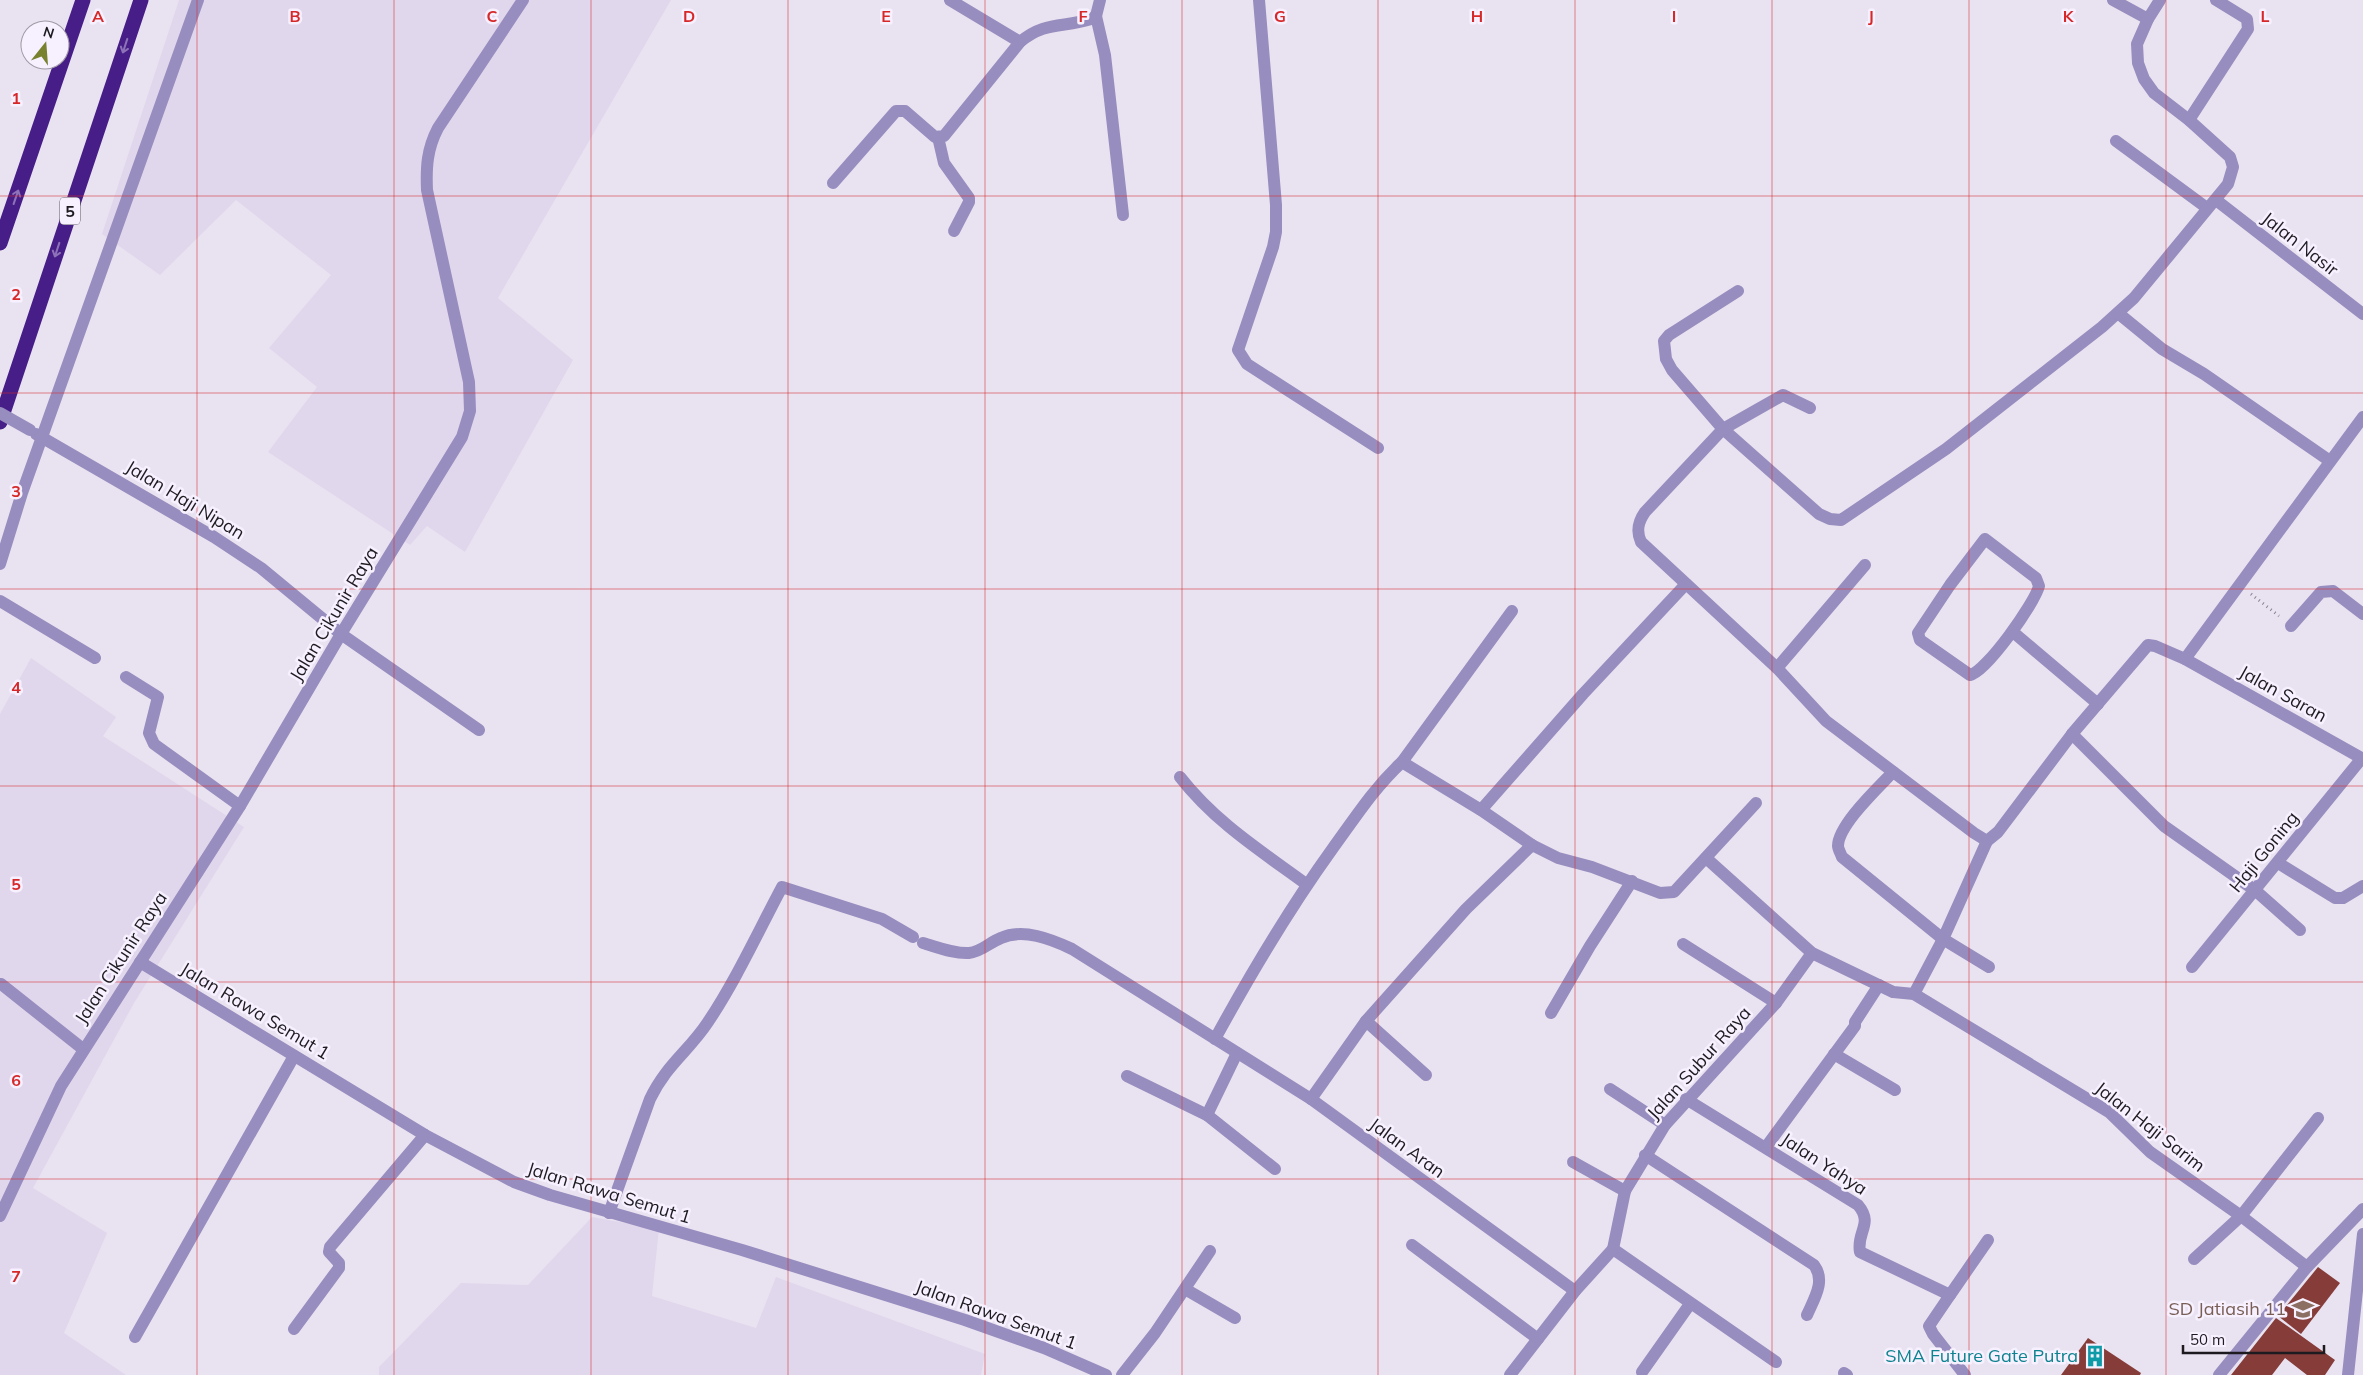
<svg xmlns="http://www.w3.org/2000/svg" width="2363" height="1375" font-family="Mulish,sans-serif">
	<rect width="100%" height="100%" fill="#e9e3f1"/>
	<g fill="#e1d7ed">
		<path d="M179 0H671L498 298 573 360 465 552 427 526 410 545 268 452 317 387 269 348 331 275 236 200 160 275 102 234Z"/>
		<path d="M31 658 116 717 103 736 244 827 134 1003 33 1188 107 1233 64 1333 126 1375H0V714Z"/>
		<path d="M592 1217 659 1229 652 1296 756 1328 776 1277 985 1354 981 1375H379V1367L461 1283 528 1285Z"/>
	</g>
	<g fill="#863c39">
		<path d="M2318 1267 2340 1283 2301 1334 2278 1316Z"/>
		<path d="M2276 1318 2335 1360 2325 1375H2307L2285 1358 2272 1375H2231Z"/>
		<path d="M2088 1338 2141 1373 2140 1375H2061Z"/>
	</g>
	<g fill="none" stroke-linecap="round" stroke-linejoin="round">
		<path stroke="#88848d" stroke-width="3" stroke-dasharray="1 4" stroke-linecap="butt" d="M2251 594 2279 616"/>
		<g stroke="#988dbf" stroke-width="12">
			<path d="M950 0 1020 42"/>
			<path d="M1259 0 1276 205V232L1273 247 1238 350 1247 364 1378 448"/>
			<path d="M2113 0 2148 19"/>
			<path d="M1096 16 1105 55 1123 215"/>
			<path d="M2189 120 2248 29 2247 19 2216 0"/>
			<path d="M938 137 944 163 969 198V202L954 231"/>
			<path d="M2116 141 2207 208"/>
			<path d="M833 183 896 111H905L935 137 944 136 1020 42C1045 21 1063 28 1091 19L1096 16 1100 0"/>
			<path d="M2216 200 2363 314"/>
			<path d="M1738 291 1669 335 1664 341 1666 359 1672 370 1723 429 1819 514 1830 519 1841 520 1946 449 2102 327 2134 298 2228 184 2233 167 2230 157 2189 120 2154 93 2144 79 2138 63 2137 44 2148 19 2160 0"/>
			<path d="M2118 313 2162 349 2204 374 2330 461"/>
			<path d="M1810 408 1783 395 1723 429 1645 512C1638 522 1636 531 1641 542L1777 668 1826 721 1974 833 1987 841 1998 832 2072 734 2148 645 2155 646 2185 659 2363 759"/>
			<path d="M36 434 214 537 261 568 341 634 479 730"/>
			<path d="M1985 539 2036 578 2039 586C2035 603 1986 672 1970 675L1920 640 1918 633 1950 585Z"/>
			<path d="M0 564 22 493 198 0"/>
			<path d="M0 601 95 658"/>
			<path d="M2291 626 2321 592 2333 591 2363 614"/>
			<path d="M2013 632 2098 704"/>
			<path d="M2185 659 2363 417"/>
			<path d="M1777 668 1865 565"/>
			<path d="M126 677 158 697 149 733 154 744 240 806"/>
			<path d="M2072 734 2164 826 2256 891 2300 930"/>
			<path d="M1402 762 1512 611"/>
			<path d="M1893 772C1879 787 1838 825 1838 846 1838 849 1841 854 1842 857L1943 939 1989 967"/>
			<path d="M1180 777C1215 822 1261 851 1306 884"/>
			<path d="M1481 810 1583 694 1686 584"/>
			<path d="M1706 858 1812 953 1893 992 1914 994 2109 1112 2150 1152 2241 1216 2307 1267"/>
			<path d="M2278 863 2335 898H2343L2363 886"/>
			<path d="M923 943C937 947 954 954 969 953 981 952 990 942 1001 938 1023 928 1051 939 1072 949L1311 1099 1575 1291"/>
			<path d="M1683 944 1776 1003"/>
			<path d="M140 962 425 1135 514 1182 550 1195 742 1250 965 1320 1044 1348 1106 1375"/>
			<path d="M2192 967 2362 758"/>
			<path d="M1 984 83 1049"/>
			<path d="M1914 994 1943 939 1987 841"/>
			<path d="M1551 1013 1590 946 1632 881"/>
			<path d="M1366 1021 1426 1075"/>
			<path d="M1215 1039C1251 973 1289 909 1333 848 1355 818 1374 788 1402 762L1481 810 1532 845 1558 858 1592 867 1660 893 1674 892 1756 803"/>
			<path d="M1834 1054 1895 1090"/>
			<path d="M1127 1076 1207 1115 1237 1053"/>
			<path d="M1610 1089 1665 1125"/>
			<path d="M1311 1099 1366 1021 1466 909 1532 845"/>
			<path d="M1686 1099 1858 1205C1874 1224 1856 1232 1860 1252L1950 1295 1929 1326 1933 1334 1965 1375"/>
			<path d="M1207 1115 1275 1169"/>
			<path d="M1766 1147 1855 1026V1022L1879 985"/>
			<path d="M1645 1155 1814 1265C1826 1281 1814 1299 1807 1315"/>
			<path d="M1573 1162 1625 1191"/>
			<path d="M609 1213 650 1099C666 1065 689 1051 708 1022 736 980 758 932 782 887L882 919 913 937"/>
			<path d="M0 1216 61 1086 240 806 341 634 462 437 470 411 469 382 427 190C426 167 427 149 438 128L523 0"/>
			<path d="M1412 1245 1538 1339"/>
			<path d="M1613 1249 1776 1362"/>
			<path d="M2194 1259 2241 1216 2318 1118"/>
			<path d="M1185 1289 1235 1318"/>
			<path d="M1950 1295 1988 1240"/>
			<path d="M294 1329 339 1268V1263L329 1252 330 1247 425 1135"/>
			<path d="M135 1337 294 1056"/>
			<path d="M1642 1372 1690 1304"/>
			<path d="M1844 1373 1847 1375"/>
			<path d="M1122 1375 1155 1333 1210 1251"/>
			<path d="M1510 1375 1575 1291 1613 1249 1625 1191 1665 1125 1776 1003 1812 953"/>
			<path d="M2219 1375 2307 1267 2363 1209"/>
			<path d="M2348 1375 2363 1234"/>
		</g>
		<g stroke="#471e88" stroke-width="15">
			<path d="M0 243 83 0"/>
			<path d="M0 422 141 0"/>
		</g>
		<path stroke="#988dbf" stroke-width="12" d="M0 413 30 430"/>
	</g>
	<defs><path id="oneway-shaft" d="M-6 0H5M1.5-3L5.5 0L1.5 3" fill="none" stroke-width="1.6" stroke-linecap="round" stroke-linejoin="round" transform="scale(1.25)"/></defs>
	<g stroke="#8d72b8">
		<use href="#oneway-shaft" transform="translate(125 46) rotate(108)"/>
		<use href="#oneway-shaft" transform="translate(16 197) rotate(-71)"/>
		<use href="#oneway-shaft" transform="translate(57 250) rotate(108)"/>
	</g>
	<path fill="none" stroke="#d62828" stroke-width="1" stroke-opacity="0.55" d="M197 0V1375M394 0V1375M591 0V1375M788 0V1375M985 0V1375M1182 0V1375M1378 0V1375M1575 0V1375M1772 0V1375M1969 0V1375M2166 0V1375M0 196H2363M0 393H2363M0 589H2363M0 786H2363M0 982H2363M0 1179H2363"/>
	<defs>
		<g id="school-bare" transform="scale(1.725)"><path d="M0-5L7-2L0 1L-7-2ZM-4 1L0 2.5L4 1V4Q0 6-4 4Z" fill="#8d6e63" stroke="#f7f0ff" stroke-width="2.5" paint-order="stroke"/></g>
		<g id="building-bare" transform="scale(1.725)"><path d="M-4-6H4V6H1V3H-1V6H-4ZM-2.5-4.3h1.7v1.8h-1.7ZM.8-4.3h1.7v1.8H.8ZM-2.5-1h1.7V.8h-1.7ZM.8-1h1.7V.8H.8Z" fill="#0f9aa8" stroke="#f7f0ff" stroke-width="2.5" paint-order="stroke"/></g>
	</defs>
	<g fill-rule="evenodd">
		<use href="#school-bare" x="2303" y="1309"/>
		<use href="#building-bare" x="2095" y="1356"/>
	</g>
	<g text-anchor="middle" stroke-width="5" stroke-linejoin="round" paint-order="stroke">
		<rect fill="#f7f0ff" stroke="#5e5b63" stroke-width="1" x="60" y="197.5" width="20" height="27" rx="4"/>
		<g font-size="16" font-weight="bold" fill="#1d1b20">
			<text x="70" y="217">5</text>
		</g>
		<g font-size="18" fill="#1d1b20" stroke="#f7f0ff">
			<text transform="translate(2300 244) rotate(38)" y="6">Jalan Nasir</text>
			<text transform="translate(185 500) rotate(31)" y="6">Jalan Haji Nipan</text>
			<text transform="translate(334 614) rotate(-59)" y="6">Jalan Cikunir Raya</text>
			<text transform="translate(2283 694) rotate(29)" y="6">Jalan Saran</text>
			<text transform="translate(2264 852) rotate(-51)" y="6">Haji Goning</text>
			<text transform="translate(121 958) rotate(-57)" y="6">Jalan Cikunir Raya</text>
			<text transform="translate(255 1011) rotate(31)" y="6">Jalan Rawa Semut 1</text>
			<text transform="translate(1699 1063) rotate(-48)" y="6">Jalan Subur Raya</text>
			<text transform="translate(2150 1127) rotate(38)" y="6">Jalan Haji Sarim</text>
			<text transform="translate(1407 1148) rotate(36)" y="6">Jalan Aran</text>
			<text transform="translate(1824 1164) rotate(33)" y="6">Jalan Yahya</text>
			<text transform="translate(609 1193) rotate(17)" y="6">Jalan Rawa Semut 1</text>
			<text transform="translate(996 1315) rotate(20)" y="6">Jalan Rawa Semut 1</text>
		</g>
		<g font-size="18" fill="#785e54" stroke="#f7f0ff" text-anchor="end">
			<text x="2286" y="1315">SD Jatiasih 11</text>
		</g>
		<g font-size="18" fill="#0d838f" stroke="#f7f0ff" text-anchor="end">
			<text x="2078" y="1362">SMA Future Gate Putra</text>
		</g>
	</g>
	<g font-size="16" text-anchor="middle" font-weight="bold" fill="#d62828" stroke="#f7f0ff" stroke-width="5" stroke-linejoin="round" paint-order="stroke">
		<text x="98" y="22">A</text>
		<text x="295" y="22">B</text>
		<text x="492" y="22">C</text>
		<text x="689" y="22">D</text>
		<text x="886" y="22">E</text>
		<text x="1083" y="22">F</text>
		<text x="1280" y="22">G</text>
		<text x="1477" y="22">H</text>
		<text x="1674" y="22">I</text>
		<text x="1871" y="22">J</text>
		<text x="2068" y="22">K</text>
		<text x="2265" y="22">L</text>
		<text x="16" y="104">1</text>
		<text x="16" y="300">2</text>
		<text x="16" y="497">3</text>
		<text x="16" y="693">4</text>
		<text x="16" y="890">5</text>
		<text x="16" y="1086">6</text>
		<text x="16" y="1282">7</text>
	</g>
	<g transform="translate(45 45) rotate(17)"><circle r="24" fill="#f7f0ff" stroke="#a09ba6"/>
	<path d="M0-4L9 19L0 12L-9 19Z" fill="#77812e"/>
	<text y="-8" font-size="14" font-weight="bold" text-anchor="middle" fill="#1d1b20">N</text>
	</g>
	<path d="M2183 1345v8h141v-8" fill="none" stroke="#1d1b20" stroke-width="2.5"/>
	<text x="2190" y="1345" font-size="15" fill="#1d1b20" stroke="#f7f0ff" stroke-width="4" paint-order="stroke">50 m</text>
</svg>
